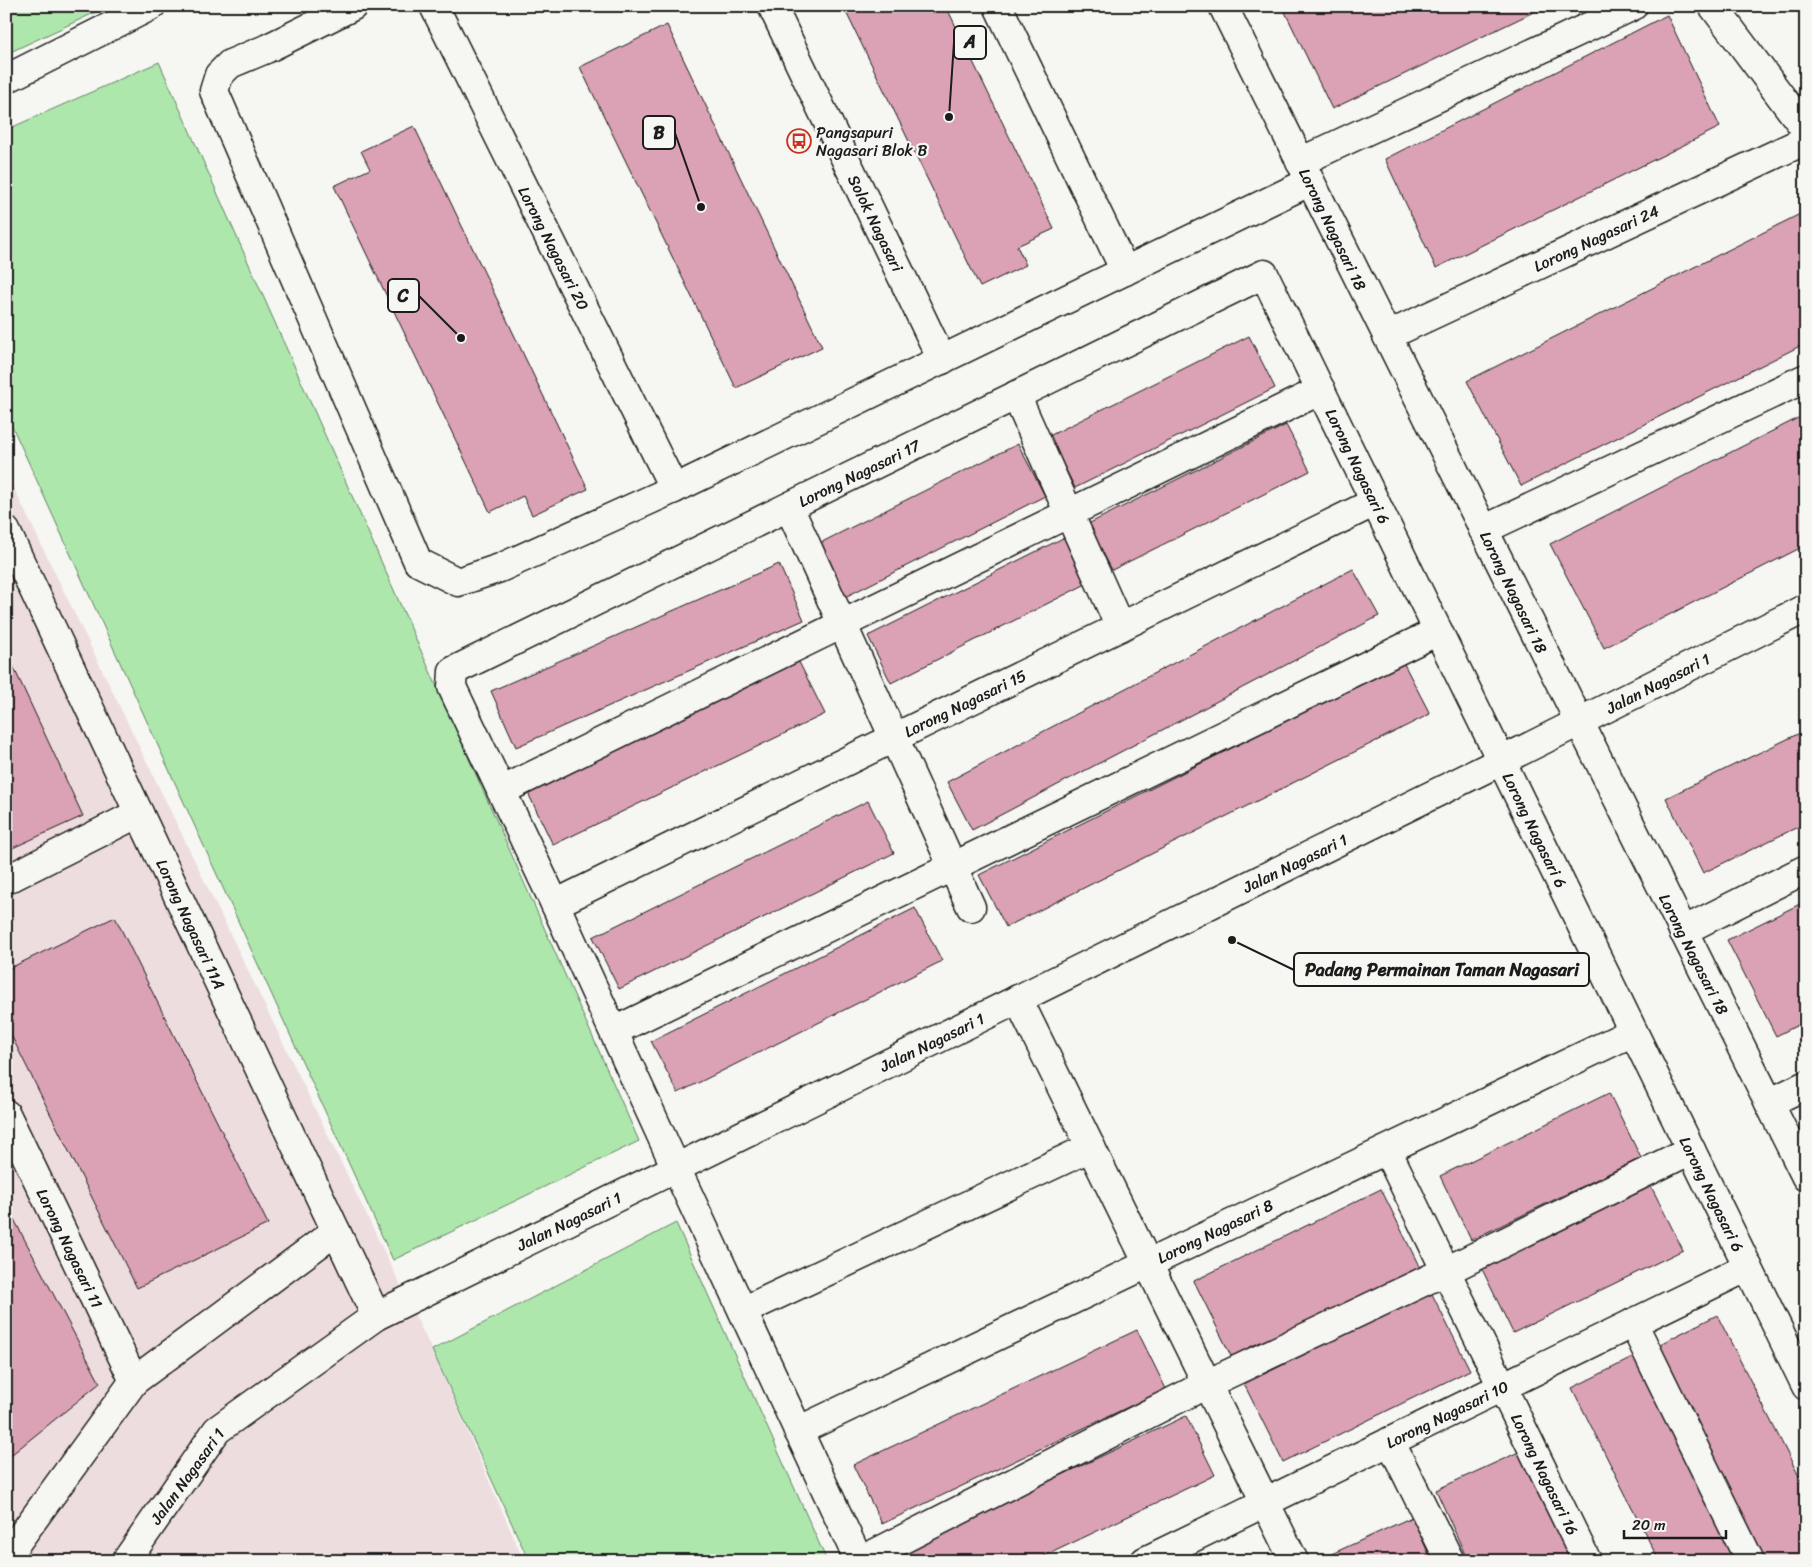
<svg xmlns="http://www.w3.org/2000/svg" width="1812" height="1567" font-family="Sriracha,sans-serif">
	<rect width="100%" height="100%" fill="#f6f6f2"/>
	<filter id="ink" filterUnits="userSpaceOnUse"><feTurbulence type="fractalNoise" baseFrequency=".02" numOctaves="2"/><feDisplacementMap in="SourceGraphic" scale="10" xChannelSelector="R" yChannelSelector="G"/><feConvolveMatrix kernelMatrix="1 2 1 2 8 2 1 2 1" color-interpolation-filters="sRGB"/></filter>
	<g filter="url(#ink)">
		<path fill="#eedddf" d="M6 472 432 1350 524 1561H6Z"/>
		<g fill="#ade7ac" stroke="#648264">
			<path d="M6 6H109L6 54Z"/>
			<path d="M159 62 639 1141 393 1260 6 413V130Z"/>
			<path d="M676 1223 827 1561H529L432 1350Z"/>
		</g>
		<g fill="#daa2b4" stroke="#1c1c1c">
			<path d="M843 6H946L1054 229 1017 246 1026 265 980 287Z"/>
			<path d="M1298 6H1546L1332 109 1285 12Z"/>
			<path d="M1667 15 1720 127 1436 268 1385 159Z"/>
			<path d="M667 25 822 347 736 388 580 67Z"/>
			<path d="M414 126 588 489 532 515 523 496 490 512 334 186 370 169 361 151Z"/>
			<path d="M1806 211V343L1521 486 1467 381Z"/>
			<path d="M1249 336 1275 388 1075 488 1049 436Z"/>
			<path d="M1806 414V545L1604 648 1550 544Z"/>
			<path d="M1286 425 1310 471 1112 570 1088 524Z"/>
			<path d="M1018 444 1045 496 845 597 818 544Z"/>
			<path d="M1065 537 1088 583 891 683 868 636Z"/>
			<path d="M779 564 804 620 516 747 491 691Z"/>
			<path d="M1353 569 1379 616 972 830 947 782Z"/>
			<path d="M6 651 83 816 6 851Z"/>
			<path d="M799 662 825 714 553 845 528 793Z"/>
			<path d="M1403 662 1430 714 1006 927 979 875Z"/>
			<path d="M1806 730V823L1703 873 1666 798Z"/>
			<path d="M868 801 894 853 619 989 593 937Z"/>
			<path d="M1806 901V1021L1776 1036 1727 940Z"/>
			<path d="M915 908 942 961 678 1093 651 1041Z"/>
			<path d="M115 917 268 1224 137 1288 6 1025V970Z"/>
			<path d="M1609 1093 1641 1158 1471 1240 1440 1176Z"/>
			<path d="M1651 1186 1683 1250 1513 1333 1482 1269Z"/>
			<path d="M1381 1189 1420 1268 1233 1360 1194 1281Z"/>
			<path d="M6 1204 100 1383 6 1459Z"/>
			<path d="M1431 1292 1470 1370 1283 1462 1244 1384Z"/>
			<path d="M1717 1315 1806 1490V1561H1764L1656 1346Z"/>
			<path d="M1137 1330 1166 1389 882 1524 853 1465Z"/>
			<path d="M1634 1357 1736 1561H1659L1572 1388Z"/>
			<path d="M1186 1416 1215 1475 1034 1561H907L902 1551Z"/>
			<path d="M1521 1451 1572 1561H1468L1436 1490Z"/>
			<path d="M1412 1517 1432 1561H1329L1327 1556Z"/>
		</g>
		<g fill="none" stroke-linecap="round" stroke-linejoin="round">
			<g stroke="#1c1c1c" stroke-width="31">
				<g id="minor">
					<path d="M353 6 266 49 230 64 219 75 214 91 418 562 458 582 500 568 674 489 1309 182"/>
					<path d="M434 6 674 489"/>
					<path d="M772 6 942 360"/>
					<path d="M998 6 1125 271"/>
					<path d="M1223 6 1806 1177"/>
					<path d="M1713 6 1806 130"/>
					<path d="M6 79 151 6"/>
					<path d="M1300 162 1633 6"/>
					<path d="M1387 336 1806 140"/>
					<path d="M1016 395 1120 627"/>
					<path d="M789 507 971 907"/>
					<path d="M1483 530 1806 378"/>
					<path d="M6 531 376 1316"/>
					<path d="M501 791 1321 390"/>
					<path d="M6 880 139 813"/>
					<path d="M555 904 1375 502"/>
					<path d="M1683 931 1806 869"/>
					<path d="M1018 999 1294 1561"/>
					<path d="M614 1031 1438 631"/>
					<path d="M1769 1103 1806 1085"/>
					<path d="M6 1114 134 1381"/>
					<path d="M1387 1150 1587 1561"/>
					<path d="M743 1311 1091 1147"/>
					<path d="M1633 1323 1750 1561"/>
					<path d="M798 1431 1633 1032"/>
					<path d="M1390 1441 1450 1561"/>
					<path d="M6 1557 134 1381 336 1231"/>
					<path d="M126 1561 217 1430 376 1316 1501 761 1806 608"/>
					<path d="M859 1561 676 1168 555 904 452 687 453 671 1264 274 1806 1386"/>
					<path d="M860 1561 1207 1384 1446 1271 1691 1150"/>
					<path d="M1145 1561 1748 1267"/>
				</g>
			</g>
			<use href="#minor" stroke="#f6f6f2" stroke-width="28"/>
		</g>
	</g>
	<defs>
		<g id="bus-ring" transform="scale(1.25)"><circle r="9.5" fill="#f6f6f2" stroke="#c8321e" stroke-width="1.5"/><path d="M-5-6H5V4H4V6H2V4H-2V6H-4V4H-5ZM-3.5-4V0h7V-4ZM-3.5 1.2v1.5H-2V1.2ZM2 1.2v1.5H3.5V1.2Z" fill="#c8321e"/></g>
	</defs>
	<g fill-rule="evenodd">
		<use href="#bus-ring" x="799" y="141"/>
	</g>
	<g text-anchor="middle" stroke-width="4.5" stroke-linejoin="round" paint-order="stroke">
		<g font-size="16" fill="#1c1c1c" stroke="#f6f6f2" text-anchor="start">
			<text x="816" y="138">Pangsapuri<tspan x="816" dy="18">Nagasari Blok B</tspan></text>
		</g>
		<g font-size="16" fill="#1c1c1c" stroke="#f6f6f2">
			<text transform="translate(876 223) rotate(64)" y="6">Solok Nagasari</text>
			<text transform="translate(1333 229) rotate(64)" y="6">Lorong Nagasari 18</text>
			<text transform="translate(1596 238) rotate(-25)" y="6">Lorong Nagasari 24</text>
			<text transform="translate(554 248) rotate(63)" y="6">Lorong Nagasari 20</text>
			<text transform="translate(1358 466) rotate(64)" y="6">Lorong Nagasari 6</text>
			<text transform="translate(859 473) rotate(-26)" y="6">Lorong Nagasari 17</text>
			<text transform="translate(1514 592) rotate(64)" y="6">Lorong Nagasari 18</text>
			<text transform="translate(1658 683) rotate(-27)" y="6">Jalan Nagasari 1</text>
			<text transform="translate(965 703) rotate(-26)" y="6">Lorong Nagasari 15</text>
			<text transform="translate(1535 830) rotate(64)" y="6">Lorong Nagasari 6</text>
			<text transform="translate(1295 863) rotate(-26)" y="6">Jalan Nagasari 1</text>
			<text transform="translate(191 924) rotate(65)" y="6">Lorong Nagasari 11A</text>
			<text transform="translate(1694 954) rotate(63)" y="6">Lorong Nagasari 18</text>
			<text transform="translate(932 1042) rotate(-26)" y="6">Jalan Nagasari 1</text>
			<text transform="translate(1712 1194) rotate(64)" y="6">Lorong Nagasari 6</text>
			<text transform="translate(569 1221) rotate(-26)" y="6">Jalan Nagasari 1</text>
			<text transform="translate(1215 1231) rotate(-26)" y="6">Lorong Nagasari 8</text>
			<text transform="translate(70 1248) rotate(64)" y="6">Lorong Nagasari 11</text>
			<text transform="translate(1447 1414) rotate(-26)" y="6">Lorong Nagasari 10</text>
			<text transform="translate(1545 1474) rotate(64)" y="6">Lorong Nagasari 16</text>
			<text transform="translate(187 1476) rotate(-54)" y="6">Jalan Nagasari 1</text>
		</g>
	</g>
	<path fill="none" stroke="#1c1c1c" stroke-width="2" d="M949 117L954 42M701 207L675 133M461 338L419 296M1232 940L1294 970"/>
	<g fill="#1c1c1c" stroke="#f6f6f2" stroke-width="2">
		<circle cx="949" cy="117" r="5"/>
		<circle cx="701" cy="207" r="5"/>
		<circle cx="461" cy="338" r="5"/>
		<circle cx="1232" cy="940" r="5"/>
	</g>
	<g fill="#f6f6f2" stroke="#1c1c1c" stroke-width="2">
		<rect x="954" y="26" width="32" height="33" rx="5"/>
		<rect x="643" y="116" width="32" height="33" rx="5"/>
		<rect x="388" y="279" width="31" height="33" rx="5"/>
		<rect x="1294" y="953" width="295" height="33" rx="5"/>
	</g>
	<g font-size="18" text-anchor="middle" font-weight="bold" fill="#1c1c1c">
		<text x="970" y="48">A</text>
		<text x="659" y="139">B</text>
		<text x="403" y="302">C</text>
		<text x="1442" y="976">Padang Permainan Taman Nagasari</text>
	</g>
	<rect width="1812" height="1567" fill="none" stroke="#f6f6f2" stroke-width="25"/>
	<rect x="12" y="12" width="1787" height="1542" fill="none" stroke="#1c1c1c" stroke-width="2" filter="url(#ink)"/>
	<path d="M1624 1530v8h102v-8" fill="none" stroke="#1c1c1c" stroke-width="2.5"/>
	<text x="1632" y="1530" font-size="15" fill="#1c1c1c" stroke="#f6f6f2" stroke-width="4" paint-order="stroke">20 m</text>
</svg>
